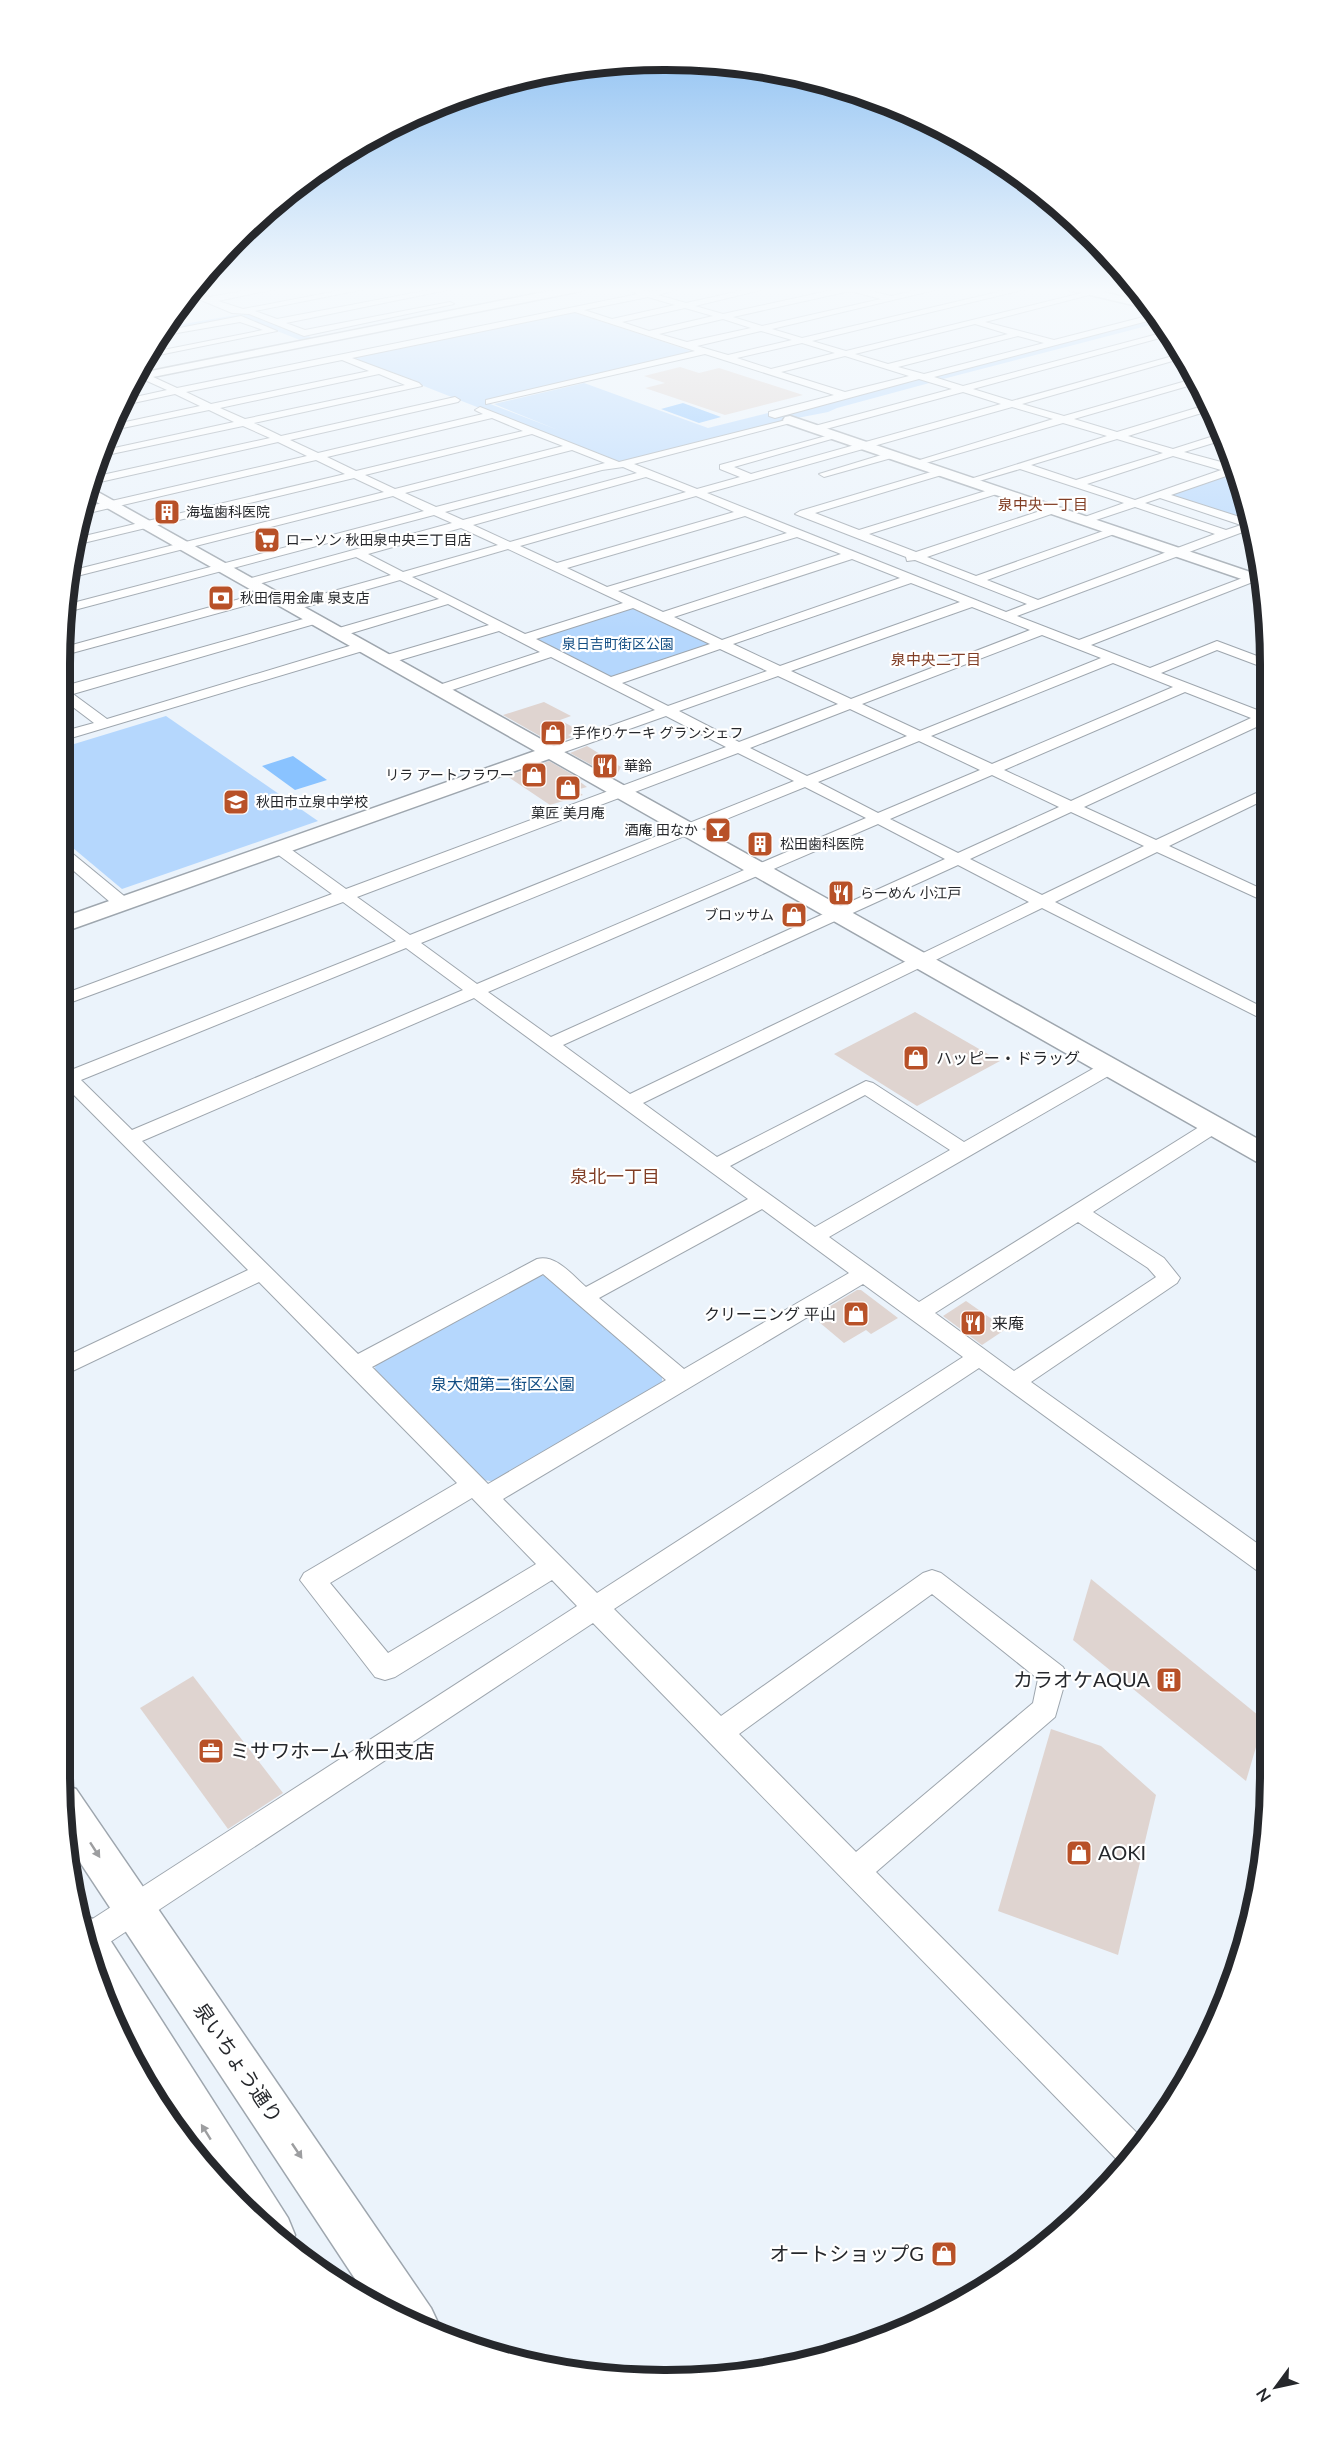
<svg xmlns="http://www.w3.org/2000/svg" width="1330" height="2441" font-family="Lato,'Noto Sans JP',sans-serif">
	<rect width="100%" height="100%" fill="#ebf3fb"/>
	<g fill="#b5d7fd">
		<path d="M248 313 313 338 300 340 244 318 163 332 166 327Z"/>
		<path d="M570 313H576L691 351V353L485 402 558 430 494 404 584 383 708 428 909 378 933 382 837 408 828 412 787 420 619 463 350 357Z"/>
		<path d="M1158 317 1162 322 939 380 930 377Z"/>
		<path d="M1229 473 1239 475 1250 521 1170 496V494Z"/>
		<path d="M625 608H634L708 643V646L616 677H609L535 639 537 636Z"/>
		<path d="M166 716 318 821 122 889 61 838V748Z"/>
		<path d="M540 1275 552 1278 662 1376V1384L495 1482 484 1480 375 1369 376 1361Z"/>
	</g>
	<g fill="#8ac3ff">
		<path d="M683 403 721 417 699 423 661 409Z"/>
		<path d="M293 756 327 780 295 790 262 766Z"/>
	</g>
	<g fill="#dfd4d0">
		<path d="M680 367 699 373 719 368 803 395 725 415 645 388 665 383 644 376Z"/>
		<path d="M544 702 571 716 560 720 580 731 568 735 572 737 554 744 503 715Z"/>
		<path d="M587 746 621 767 615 778 570 753Z"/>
		<path d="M549 761 582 780 579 781 587 787 576 790 583 795 550 805 507 776Z"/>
		<path d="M915 1012 1000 1061 917 1106 834 1054Z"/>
		<path d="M857 1290H861L898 1318 871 1334 866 1330 844 1343 819 1322 826 1318 819 1313Z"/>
		<path d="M966 1301 1006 1329 982 1345 943 1316Z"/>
		<path d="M1091 1579 1264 1720 1246 1781 1073 1640Z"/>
		<path d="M193 1676 283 1793 228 1829 140 1708Z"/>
		<path d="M1051 1729 1101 1746 1156 1795 1118 1955 998 1911Z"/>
	</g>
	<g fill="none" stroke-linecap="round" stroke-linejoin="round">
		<g stroke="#9ea6ae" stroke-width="2">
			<g id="street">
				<path d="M262 288H280L218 301 243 309 353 288H370L255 311 277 319 440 288H457L286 323 305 330 450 302 454 304 304 336 249 314 232 313 189 295 192 291 209 297Z"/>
				<path d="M624 288H637L649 292 682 288 658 295 686 303 754 288H769L695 306 723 314 841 288H858L891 296 928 288H943L772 329 802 338 1015 288H1030L812 341 846 351 1102 288H1116L985 322 1054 340 1155 314 1159 318 934 377 963 386 1169 331 1171 335 973 389 1012 401 1180 354 1183 358 1022 404 1064 416 1193 379 1195 384 1074 419 1117 432 1206 405 1208 411 1128 436 1173 449 1220 434 1223 440 1184 452 1236 466 1239 475 1232 474 1171 495 1249 520 1251 529 1017 616 1079 640 1261 571 1263 578 1091 645 1150 668 1217 641 1265 659V668L1217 650 1161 673 1265 713V723L1084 807 1156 840 1265 789 1266 799 1169 846 1266 891V902L1157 852 1055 902 1266 1009V1021L1042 908 643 1103 717 1157 866 1081 873 1083 964 1142 1103 1063H1117L1119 1067 1117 1071 829 1237 919 1302 1207 1122H1221L1224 1126 1221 1130 1093 1212 1164 1258 1180 1278 1177 1283 1031 1382 1268 1551V1575L1259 1572 979 1368 614 1609 721 1716 923 1573 932 1570 941 1573 1063 1667 1067 1675 1055 1717 876 1872 1146 2142 1124 2167 593 1623 95 1952 88 1955 80 1927 577 1606 552 1580 395 1677 385 1680 375 1677 300 1580 304 1573 457 1483 259 1282 60 1377V1359L248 1270 61 1082V1065L71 1070 396 941 343 902 61 1006V995L332 894 273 851 271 848 273 845H285L346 889 726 747 666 716 556 755H546L544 752 546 749 655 710 551 657 443 693H433L431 690 433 687 540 652 499 631 390 663H380L378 660 380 657 489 625 448 604 342 636H332L331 633 332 630 439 599 400 580 295 610H287L285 607 287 604 391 575 356 557 248 587 242 583 244 580 452 523 434 515 63 613 65 605 424 511 393 496 69 578 70 571 384 492 354 478 75 545 76 538 345 474 316 460 80 515 81 508 307 456 278 442 91 484 93 477 270 438 243 426 102 456 105 450 234 422 209 410 113 430 116 424 200 406 175 394 124 405 126 399 167 390 136 376 138 370 177 388 638 294ZM850 291 881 299 762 326 733 317ZM648 297 675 305 612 319 584 310ZM685 308 713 316 649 331 622 322ZM575 312 695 351 486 400V404L705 354 834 395 769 412V416L775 418 919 379 952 389 811 427 810 429 815 432 963 392 1001 404 751 474 734 467 842 436 837 433 720 465V469L740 477 697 489 634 464 794 422V418L619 462 480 407 475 410 483 414 318 453 290 440 458 402 460 400 455 397 281 436 254 423 422 386 419 383 352 358ZM723 319 751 328 687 342 659 334ZM975 324 1008 334 888 364 855 354ZM761 331 792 340 728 355 697 346ZM1018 336 1044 343 924 374 898 367ZM802 343 835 353 771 369 737 358ZM845 356 909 376 845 392 781 372ZM342 360 369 371 211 404 186 392ZM379 374 405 385 245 419 220 408ZM1012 407 1053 419 910 463 919 465 1063 423 1107 436 964 481 969 484 1020 469 1124 503 1079 519V523H1087L1135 507 1215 534 1038 600 987 580 1117 533V529H1109L976 576 927 557 1057 512V508H1049L916 552 869 534 1000 493V489H992L859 530 815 513 945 474 946 472 941 469 800 511 795 514 906 557 907 561 915 560 1027 604 1006 612 707 493ZM492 418 523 431 356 471 327 457ZM532 434 563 446 395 489 365 475ZM1117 439 1163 453 1076 480 1031 465ZM572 450 605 463 436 507 405 493ZM1173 456 1221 470 1135 500 1087 484ZM623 467 637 473 463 520 445 512 602 470ZM646 477 686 492 510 542 473 525ZM696 496 734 512 557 563 520 546ZM1160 498 1241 525 1226 530 1145 503ZM745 516 787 533 607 587 567 568ZM461 528 498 545 403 572 368 554ZM797 537 841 554 663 612 618 591ZM508 549 623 603 525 634 412 577ZM852 559 900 578 722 640 674 617ZM911 583 960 602 780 666 733 644ZM972 607 1030 630 851 699 791 671ZM633 608 710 644 611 677 536 639ZM1042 635 1101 658 920 731 862 704ZM720 649 767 671 668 706 622 683ZM1113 663 1173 687 992 764 931 736ZM778 676 838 704 739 742 679 711ZM1185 692 1251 718 1071 801 1004 770ZM850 709 907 736 807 776 750 748ZM919 741 980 770 878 813 818 782ZM738 753 794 781 410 935 357 897ZM992 775 1059 807 958 853 890 819ZM805 787 866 818 477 984 421 943ZM1071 812 1144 846 1042 895 970 859ZM878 824 945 859 551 1037 488 992ZM958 865 1029 902 630 1094 563 1045ZM406 948 463 990 132 1130 81 1080ZM474 998 748 1199 586 1287C572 1275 556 1254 537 1259L358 1354 142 1141ZM865 1095 950 1150 815 1227 730 1166ZM762 1209 849 1273 684 1369 599 1298ZM1078 1222 1148 1268 1156 1277 1014 1371 935 1313ZM543 1274 666 1380 488 1484 372 1367ZM863 1284 963 1357 597 1593 503 1499ZM472 1498 536 1564 388 1653 330 1583ZM932 1594 1038 1679 1033 1703 856 1852 739 1734Z"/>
				<path d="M241 316 277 331 144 358 148 353 263 330 240 322 160 336 164 331Z"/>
				<path d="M891 452 895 453V457L824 477 819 474Z"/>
				<path d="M269 591 275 595 273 598 61 656V648Z"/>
				<path d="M314 616 320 620 318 623 73 694 107 719 356 644H366L368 647 366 650 61 741V732L94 723 61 698V687Z"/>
				<path d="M61 847 67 849 129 900 131 904 129 908H117L61 860Z"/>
			</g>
		</g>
		<g stroke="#9ea6ae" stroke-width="3">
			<g id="secondary">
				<path d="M564 288H586L581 291 133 381 136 374Z"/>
				<path d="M1068 288H1087L1144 302 1150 309 1069 290Z"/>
				<path d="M790 416 1262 576 1265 587 785 423 783 420 785 417Z"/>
				<path d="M89 487 1267 1144V1164L1257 1162 549 759 61 933V918L535 751 86 496Z"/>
				<path d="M61 1784 76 1789 431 2308 439 2325 434 2335 369 2300 66 1841Z"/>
				<path d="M83 1915 98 1921 288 2218 295 2235 289 2249 266 2231 194 2154 122 2037 92 1971 78 1917Z"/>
			</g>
		</g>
		<use href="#street" fill="#fff" fill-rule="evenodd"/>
		<use href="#secondary" fill="#fff" fill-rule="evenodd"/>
	</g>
	<defs><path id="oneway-solid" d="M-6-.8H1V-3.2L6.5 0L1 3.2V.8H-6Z" transform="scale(1.5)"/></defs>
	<g fill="#9d9ea0">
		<use href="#oneway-solid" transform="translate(95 1850) rotate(57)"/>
		<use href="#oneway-solid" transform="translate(206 2132) rotate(-122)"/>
		<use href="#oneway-solid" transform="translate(297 2151) rotate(56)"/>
	</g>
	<linearGradient id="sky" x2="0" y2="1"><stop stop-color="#82baf1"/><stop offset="0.46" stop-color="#f6fafd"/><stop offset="1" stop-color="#f6fafd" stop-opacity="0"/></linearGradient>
	<rect width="1330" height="630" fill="url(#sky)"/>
	<defs>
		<g id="building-square" transform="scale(1.35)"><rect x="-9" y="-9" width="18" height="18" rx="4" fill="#b85128" stroke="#fff"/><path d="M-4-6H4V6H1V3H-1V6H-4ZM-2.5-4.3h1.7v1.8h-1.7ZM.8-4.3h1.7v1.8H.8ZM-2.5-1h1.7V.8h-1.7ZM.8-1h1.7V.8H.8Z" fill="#fff"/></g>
		<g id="supermarket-square" transform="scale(1.35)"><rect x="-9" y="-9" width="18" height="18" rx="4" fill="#b85128" stroke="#fff"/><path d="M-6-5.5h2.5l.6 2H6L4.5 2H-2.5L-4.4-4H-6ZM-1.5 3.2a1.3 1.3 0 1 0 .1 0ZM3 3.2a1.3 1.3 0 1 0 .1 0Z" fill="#fff"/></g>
		<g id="bank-square" transform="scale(1.35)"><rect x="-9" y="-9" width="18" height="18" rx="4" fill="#b85128" stroke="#fff"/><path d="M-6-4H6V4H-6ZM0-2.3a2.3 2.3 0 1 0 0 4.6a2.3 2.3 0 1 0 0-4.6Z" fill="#fff"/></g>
		<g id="shop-square" transform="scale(1.35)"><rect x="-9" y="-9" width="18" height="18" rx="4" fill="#b85128" stroke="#fff"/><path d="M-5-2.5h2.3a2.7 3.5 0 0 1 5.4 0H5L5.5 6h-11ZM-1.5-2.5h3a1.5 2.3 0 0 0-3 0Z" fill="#fff"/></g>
		<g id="restaurant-square" transform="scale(1.35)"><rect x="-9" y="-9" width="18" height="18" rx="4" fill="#b85128" stroke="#fff"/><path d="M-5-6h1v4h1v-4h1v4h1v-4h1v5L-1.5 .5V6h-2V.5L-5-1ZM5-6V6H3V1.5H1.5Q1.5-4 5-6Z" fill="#fff"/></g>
		<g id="school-square" transform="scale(1.35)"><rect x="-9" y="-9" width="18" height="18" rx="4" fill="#b85128" stroke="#fff"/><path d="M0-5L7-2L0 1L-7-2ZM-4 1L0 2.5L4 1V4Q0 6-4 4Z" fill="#fff"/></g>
		<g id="bar-square" transform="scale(1.35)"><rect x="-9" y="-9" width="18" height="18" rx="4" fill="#b85128" stroke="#fff"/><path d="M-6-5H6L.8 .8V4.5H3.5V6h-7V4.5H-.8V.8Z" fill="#fff"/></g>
		<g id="office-square" transform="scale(1.35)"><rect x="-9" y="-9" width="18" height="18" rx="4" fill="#b85128" stroke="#fff"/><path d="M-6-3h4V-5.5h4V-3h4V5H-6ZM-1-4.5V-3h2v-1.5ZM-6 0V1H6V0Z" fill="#fff"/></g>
	</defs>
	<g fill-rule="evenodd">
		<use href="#building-square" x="167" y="512"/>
		<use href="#supermarket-square" x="267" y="540"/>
		<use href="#bank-square" x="221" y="598"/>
		<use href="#shop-square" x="553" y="733"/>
		<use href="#restaurant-square" x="605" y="766"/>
		<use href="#shop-square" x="534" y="775"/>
		<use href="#shop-square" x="568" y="788"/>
		<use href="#school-square" x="236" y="802"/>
		<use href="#bar-square" x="718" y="830"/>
		<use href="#building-square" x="760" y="844"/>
		<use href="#restaurant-square" x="841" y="893"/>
		<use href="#shop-square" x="794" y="915"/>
		<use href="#shop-square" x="916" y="1058"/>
		<use href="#shop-square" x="856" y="1314"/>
		<use href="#restaurant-square" x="973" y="1323"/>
		<use href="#building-square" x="1169" y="1680"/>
		<use href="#office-square" x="211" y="1751"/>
		<use href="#shop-square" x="1079" y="1853"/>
		<use href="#shop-square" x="944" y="2254"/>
	</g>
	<g text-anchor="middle" stroke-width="4.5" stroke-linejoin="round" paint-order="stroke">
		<g font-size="14" fill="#26282c" stroke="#fff" text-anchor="start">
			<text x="186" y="517">海塩歯科医院</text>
			<text x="286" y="545">ローソン 秋田泉中央三丁目店</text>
			<text x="240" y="603">秋田信用金庫 泉支店</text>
			<text x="572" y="738">手作りケーキ グランシェフ</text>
			<text x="624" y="771">華鈴</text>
			<text x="514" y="780" text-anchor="end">リラ アートフラワー</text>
			<text x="256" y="807">秋田市立泉中学校</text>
			<text x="568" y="818" text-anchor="middle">菓匠 美月庵</text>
			<text x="698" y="835" text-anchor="end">酒庵 田なか</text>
			<text x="780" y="849">松田歯科医院</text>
			<text x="860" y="898">らーめん 小江戸</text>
			<text x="774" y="920" text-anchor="end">ブロッサム</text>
		</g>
		<g font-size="14" fill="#134e84" stroke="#fff">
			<text x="618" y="649">泉日吉町街区公園</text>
		</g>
		<g font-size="15" fill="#803d24" stroke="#fff">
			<text x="1043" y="510">泉中央一丁目</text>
			<text x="936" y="665">泉中央二丁目</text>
		</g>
		<g font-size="16" fill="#26282c" stroke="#fff" text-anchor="start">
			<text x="936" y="1064">ハッピー・ドラッグ</text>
			<text x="836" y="1320" text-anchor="end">クリーニング 平山</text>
			<text x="992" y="1329">来庵</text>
		</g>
		<g font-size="16" fill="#134e84" stroke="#fff">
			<text x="503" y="1390">泉大畑第二街区公園</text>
		</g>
		<g font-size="18" fill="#803d24" stroke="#fff">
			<text x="615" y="1183">泉北一丁目</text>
		</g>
		<g font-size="20" fill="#26282c" stroke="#fff" text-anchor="end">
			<text x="1150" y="1687">カラオケAQUA</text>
			<text x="230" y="1758" text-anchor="start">ミサワホーム 秋田支店</text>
			<text x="1098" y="1860" text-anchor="start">AOKI</text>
			<text x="924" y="2261">オートショップG</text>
		</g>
		<g font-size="20" fill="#26282c" stroke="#fff">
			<text transform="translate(238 2063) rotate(56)" y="7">泉いちょう通り</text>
		</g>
	</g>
	<path d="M0 0H1330V2441H0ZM664 70H666A594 594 0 0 1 1260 664V1776A594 594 0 0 1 666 2370H664A594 594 0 0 1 70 1776V664A594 594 0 0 1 664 70Z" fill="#fff" fill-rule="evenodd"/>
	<path fill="none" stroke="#26282c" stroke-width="8" d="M664 70H666A594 594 0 0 1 1260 664V1776A594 594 0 0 1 666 2370H664A594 594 0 0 1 70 1776V664A594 594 0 0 1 664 70Z"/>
	<g transform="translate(1276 2387) rotate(237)" stroke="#ffffff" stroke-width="4.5" paint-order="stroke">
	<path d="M0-4.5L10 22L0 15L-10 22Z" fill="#26282c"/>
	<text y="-9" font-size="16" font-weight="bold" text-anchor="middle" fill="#26282c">N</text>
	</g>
</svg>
